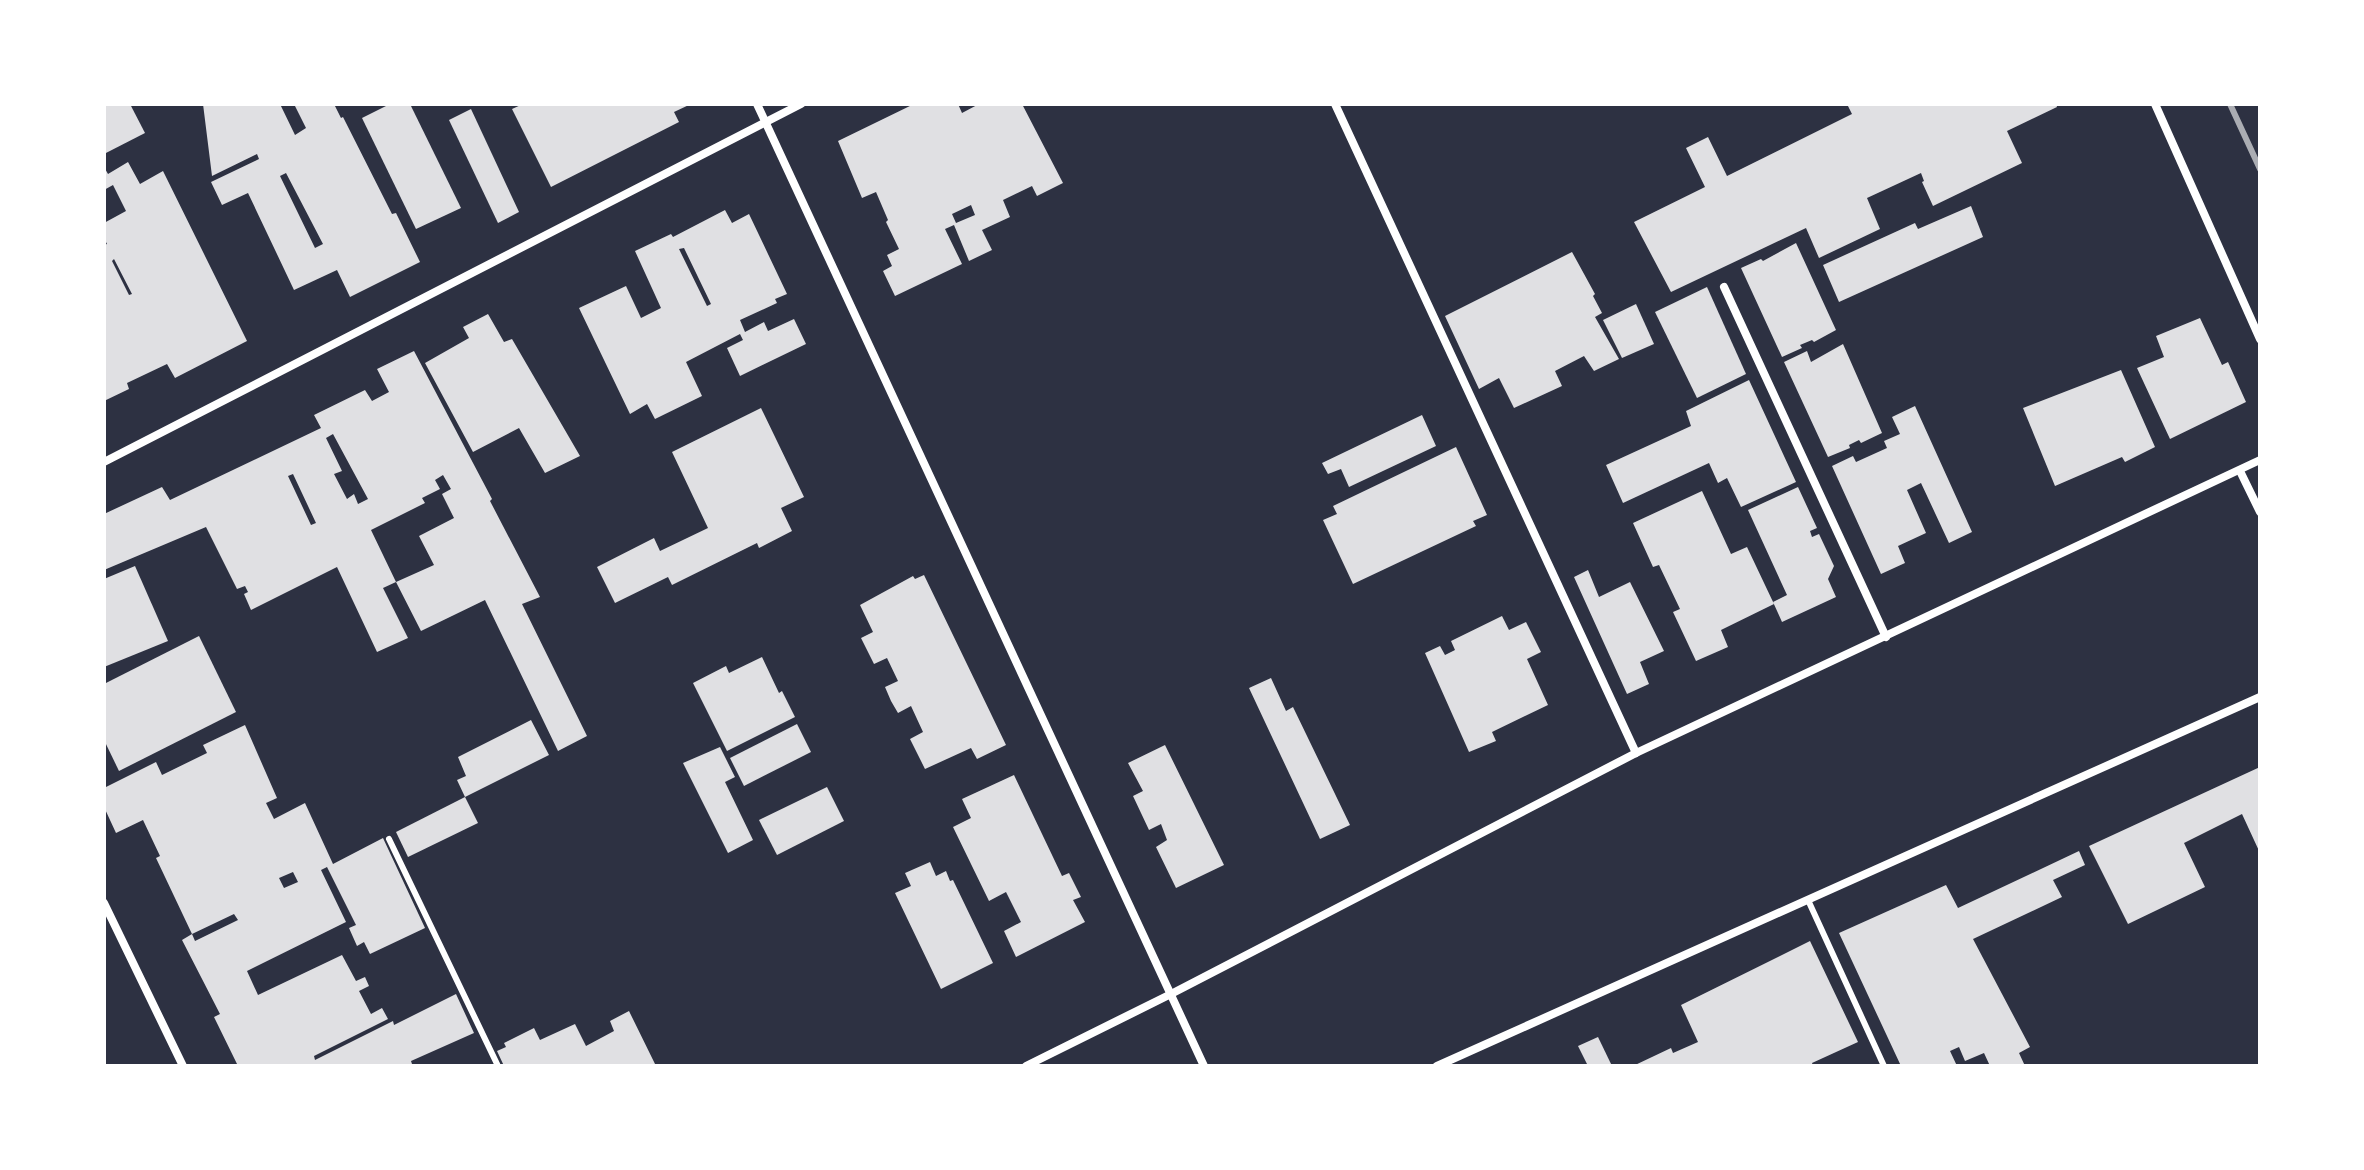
<svg xmlns="http://www.w3.org/2000/svg" width="2364" height="1170" font-family="Inter,sans-serif">
	<rect width="100%" height="100%" fill="#2d3142"/>
	<g fill="#e0e0e3" fill-rule="evenodd">
		<path d="M104 104H130L145 133 104 154Z"/>
		<path d="M203 104H280L295 135 306 128 295 106 334 104 341 118 343 117 392 214 396 213 420 262 350 297 337 270 294 290 248 193 222 205 211 182 259 159 257 154 212 176ZM286 173 323 244 315 248 280 176Z"/>
		<path d="M390 104H410L461 208 416 229 362 118Z"/>
		<path d="M523 104H691L674 112 679 122 551 187 512 109Z"/>
		<path d="M914 104 923 106 958 104 962 113 979 104H1022L1063 183 1037 196 1032 186 1003 200 1010 217 982 230 992 250 969 261 954 225 945 229 962 264 895 296 883 271 892 266 887 255 899 249 886 222 888 220 876 192 862 198 838 141ZM971 205 975 215 956 223 952 214Z"/>
		<path d="M1847 104H2056L2057 107 2007 131 2022 163 1933 206 1922 182 1924 181 1921 173 1867 198 1880 229 1819 258 1806 228 1671 292 1634 222 1705 187 1686 148 1708 137 1727 176 1852 114Z"/>
		<path d="M471 109 519 212 498 223 449 120Z"/>
		<path d="M128 162 140 184 163 171 247 341 175 378 167 364 127 383 129 389 104 401V245L107 244 104 238V223L126 211 113 185 104 190V167L108 174ZM114 259 132 294 129 295 112 261Z"/>
		<path d="M1971 206 1983 237 1839 302 1823 265 1915 223 1918 229Z"/>
		<path d="M725 210 732 223 749 214 787 294 775 299 777 303 740 320 745 332 764 322 768 331 794 319 806 344 740 376 727 348 743 340 740 334 686 362 702 396 655 419 647 404 630 414 579 308 626 286 641 318 661 308 635 251 671 234 673 237ZM684 248 711 304 707 306 679 249Z"/>
		<path d="M1796 243 1836 330 1814 342 1812 340 1800 345 1802 348 1782 357 1741 268 1761 259 1763 261Z"/>
		<path d="M1572 252 1595 294 1593 296 1602 313 1595 317 1619 359 1594 371 1584 356 1555 371 1562 386 1514 408 1499 378 1479 389 1445 316Z"/>
		<path d="M1707 287 1746 374 1697 398 1655 312Z"/>
		<path d="M1636 304 1654 344 1622 358 1603 320Z"/>
		<path d="M488 314 504 342 512 339 580 456 545 473 519 428 473 452 425 363 469 338 463 327Z"/>
		<path d="M2200 318 2222 365 2228 362 2246 402 2170 439 2137 368 2164 357 2156 336Z"/>
		<path d="M1843 344 1882 433 1861 443 1859 440 1849 445 1850 448 1828 457 1784 362 1807 351 1811 362Z"/>
		<path d="M414 351 492 499 490 501 540 597 522 604 587 736 558 751 485 600 421 631 396 582 434 565 419 536 454 518 442 494 451 489 443 475 435 480 440 489 422 498 425 503 371 530 396 582 383 588 408 638 377 652 337 567 251 610 244 594 248 592 245 586 237 589 206 527 104 570V514L162 487 170 500 321 428 314 415 365 390 372 401 389 392 377 369ZM333 434 368 499 358 504 354 494 347 499 334 474 342 471 326 438ZM293 474 316 523 311 525 288 476Z"/>
		<path d="M2121 370 2155 447 2125 462 2122 457 2055 486 2023 408Z"/>
		<path d="M1749 380 1796 482 1741 507 1727 478 1718 483 1709 463 1623 503 1606 465 1691 426 1686 411Z"/>
		<path d="M1915 406 1972 532 1949 543 1921 483 1907 490 1926 533 1898 546 1905 563 1881 574 1832 466 1853 456 1856 462 1887 448 1884 441 1900 434 1892 417Z"/>
		<path d="M761 408 804 497 781 508 792 531 759 548 757 543 672 585 668 577 615 603 597 567 654 538 660 551 708 528 672 452Z"/>
		<path d="M1422 415 1436 446 1349 487 1341 469 1328 474 1322 463Z"/>
		<path d="M1456 447 1487 515 1473 521 1476 526 1353 584 1323 520 1337 514 1333 506Z"/>
		<path d="M1798 487 1817 528 1810 531 1812 537 1819 534 1834 566 1828 579 1836 597 1782 622 1773 602 1787 595 1748 510Z"/>
		<path d="M1702 491 1731 554 1747 547 1774 604 1721 630 1728 647 1696 661 1673 612 1680 609 1659 565 1653 567 1633 523Z"/>
		<path d="M135 566 168 641 104 667V579Z"/>
		<path d="M1588 570 1599 597 1630 582 1664 651 1640 662 1649 684 1627 694 1574 577Z"/>
		<path d="M924 575 1006 745 977 759 971 748 925 769 910 739 923 732 911 706 898 713 891 701 885 687 898 681 887 658 874 664 861 638 873 632 860 605 913 576 915 579Z"/>
		<path d="M1502 616 1509 630 1526 622 1541 652 1527 659 1548 705 1492 732 1496 741 1469 752 1425 653 1440 646 1445 655 1455 650 1451 641Z"/>
		<path d="M199 636 236 712 119 771 104 740V684Z"/>
		<path d="M762 657 779 693 782 691 795 717 727 751 693 683 726 666 729 673Z"/>
		<path d="M1271 678 1286 711 1293 707 1350 825 1320 839 1249 688Z"/>
		<path d="M531 720 549 755 465 797 457 780 466 776 458 757Z"/>
		<path d="M797 724 811 752 744 786 730 758Z"/>
		<path d="M245 725 277 798 266 803 274 819 305 803 333 864 383 838 425 928 370 954 364 942 357 946 349 928 356 925 327 867 321 870 346 922 247 971 258 995 342 955 356 981 365 977 369 986 359 991 371 1014 382 1008 388 1019 314 1056 315 1060 393 1021 394 1025 456 994 474 1033 411 1061 412 1064 408 1066H238L214 1017 220 1014 182 940 192 934 195 941 238 920 234 914 192 934 156 858 160 856 143 820 116 833 104 807V788L156 762 162 775 207 753 203 745ZM293 872 298 882 284 888 279 878Z"/>
		<path d="M1165 745 1224 865 1176 888 1156 847 1167 840 1161 824 1149 830 1133 796 1143 791 1128 763Z"/>
		<path d="M720 747 735 777 725 782 753 840 728 853 683 763Z"/>
		<path d="M2260 767V853L2242 814 2184 843 2205 887 2128 924 2089 846Z"/>
		<path d="M1014 775 1062 876 1069 873 1081 897 1073 900 1085 922 1016 957 1004 931 1021 922 1006 892 989 901 953 827 971 818 962 799Z"/>
		<path d="M827 787 844 821 777 855 759 820Z"/>
		<path d="M465 797 478 823 408 857 396 832Z"/>
		<path d="M2079 851 2085 865 2053 880 2062 897 1973 939 2030 1047 2019 1053 2025 1066H1990L1984 1053 1965 1061 1959 1047 1950 1051 1957 1066H1901L1839 933 1946 885 1958 908Z"/>
		<path d="M930 862 936 876 946 871 950 881 953 880 993 963 941 989 895 893 911 886 905 873Z"/>
		<path d="M1810 941 1858 1042 1812 1063 1813 1066H1633L1671 1048 1673 1053 1698 1042 1681 1005Z"/>
		<path d="M629 1011 656 1066H504L497 1051 506 1047 504 1043 534 1028 540 1040 575 1024 586 1046 614 1031 610 1021Z"/>
		<path d="M1598 1037 1612 1066H1588L1578 1046Z"/>
	</g>
	<g fill="none" stroke-linecap="round" stroke-linejoin="round">
		<g stroke="#fff" stroke-width="6">
			<path d="M389 839 498 1066"/>
			<path d="M1808 900 1884 1066"/>
		</g>
		<g stroke="#fff" stroke-width="8">
			<path d="M757 104 1204 1066"/>
			<path d="M1335 104 1636 753"/>
			<path d="M2155 104 2260 339"/>
			<path d="M1724 287 1886 637"/>
			<path d="M104 462 801 104"/>
			<path d="M2240 471 2260 512"/>
			<path d="M104 903 183 1066"/>
			<path d="M1026 1066 1171 994 1636 753 2260 460"/>
			<path d="M1437 1066 2260 697"/>
		</g>
		<path stroke="#abadb3" stroke-width="6" d="M2230 104 2260 169"/>
	</g>
	<rect width="2364" height="1170" fill="none" stroke="#ffffff" stroke-width="212"/>
</svg>
